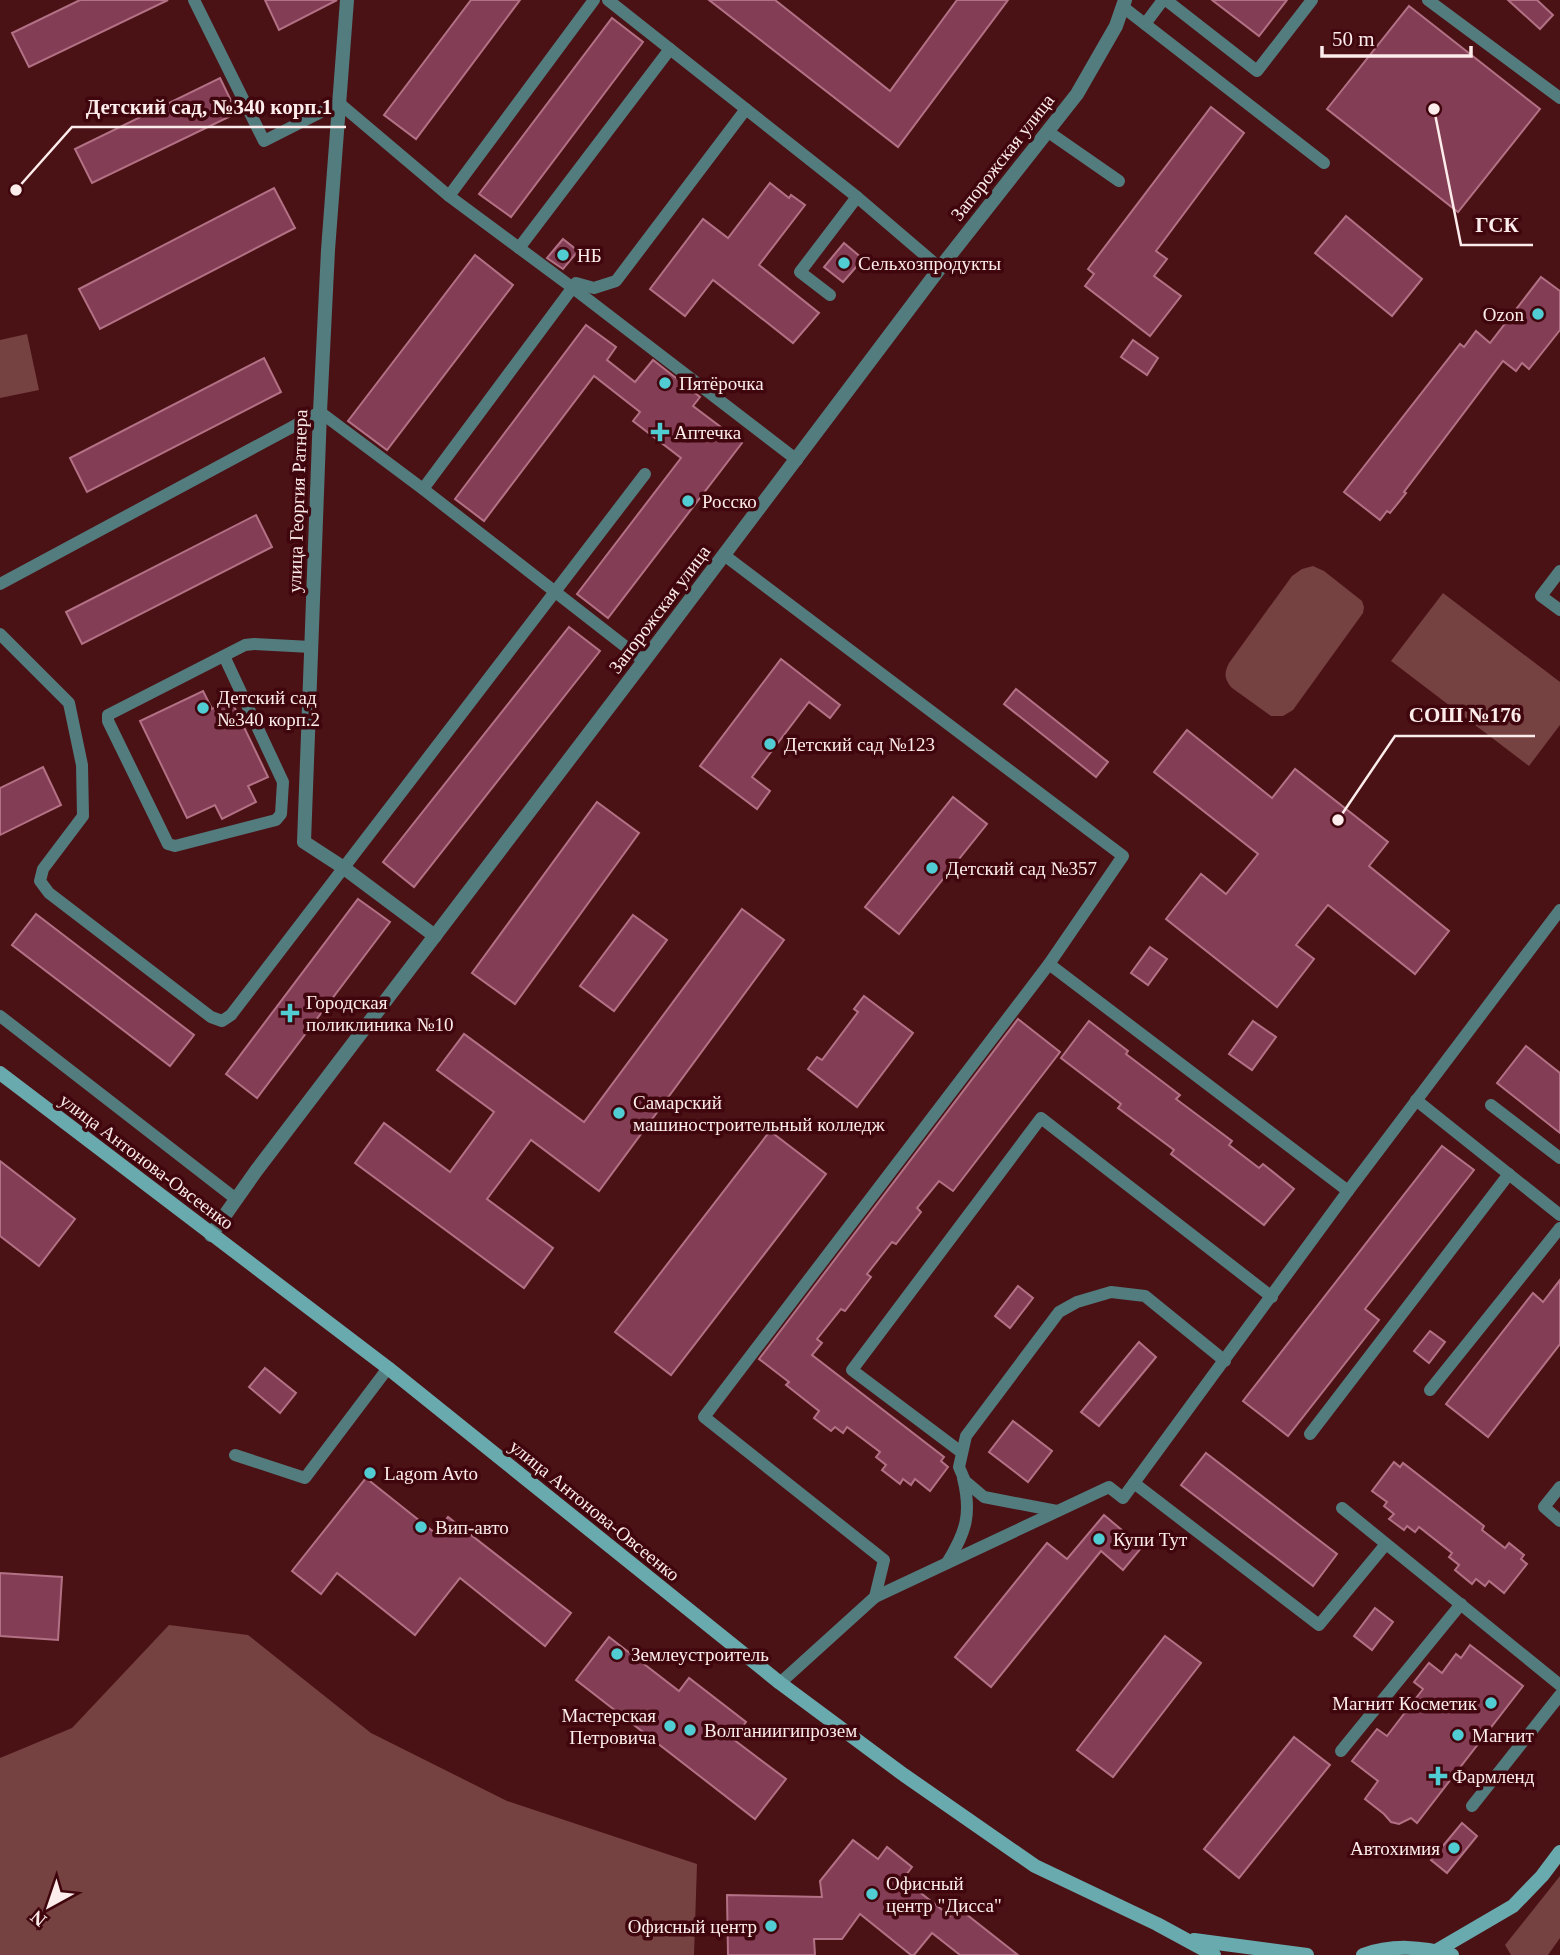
<svg xmlns="http://www.w3.org/2000/svg" width="1560" height="1955" font-family="'Times New Roman',serif">
	<rect width="100%" height="100%" fill="#4b1216"/>
	<g fill="#754141">
		<path d="M27 334 39 390 0 398V340Z"/>
		<path d="M1313 566 1324 571 1362 601 1364 607 1363 613 1293 710 1283 716H1271L1232 688C1224 679 1224 673 1229 663L1292 576 1302 569Z"/>
		<path d="M1443 593 1560 682V725L1529 766 1391 661Z"/>
		<path d="M169 1625 248 1635 371 1733 507 1801 697 1864 694 1955H0V1758L72 1728Z"/>
		<path d="M1560 1876V1938L1548 1955H1511L1505 1945Z"/>
	</g>
	<g fill="#833d55" stroke="#b37185" stroke-width="2">
		<path d="M80 0H168L29 67 12 33Z"/>
		<path d="M265 0H337L279 30Z"/>
		<path d="M471 0H520L416 139 384 115Z"/>
		<path d="M709 0H775L890 91 957 0H1008L898 147Z"/>
		<path d="M1212 0H1287L1259 36Z"/>
		<path d="M1508 0H1537L1553 15 1540 29Z"/>
		<path d="M1409 6 1540 109 1458 212 1327 109Z"/>
		<path d="M612 18 643 42 511 217 479 194Z"/>
		<path d="M220 78 237 113 92 183 75 149Z"/>
		<path d="M1211 107 1244 133 1156 251 1167 259 1154 276 1181 296 1150 336 1085 286 1094 274 1088 269Z"/>
		<path d="M770 183 789 198 791 195 805 205 759 265 819 313 793 343 713 280 685 316 650 289 703 219 728 238Z"/>
		<path d="M274 188 295 228 100 329 79 289Z"/>
		<path d="M1346 216 1422 279 1392 316 1315 253Z"/>
		<path d="M563 239 578 251 563 269 547 258Z"/>
		<path d="M844 243 863 259 843 282 824 267Z"/>
		<path d="M475 255 513 285 387 450 348 421Z"/>
		<path d="M1541 277 1560 291V330L1529 369 1522 363 1516 371 1503 361 1404 492 1406 493 1390 513 1387 511 1380 520 1344 492 1460 344 1464 347 1476 331 1490 343Z"/>
		<path d="M586 325 616 347 607 360 635 382 653 360 700 397 693 406 742 443 608 618 577 594 681 458 633 421 640 412 594 376 484 521 455 499Z"/>
		<path d="M1133 340 1158 358 1147 375 1121 357Z"/>
		<path d="M264 358 281 392 87 492 70 458Z"/>
		<path d="M256 515 272 547 82 644 66 612Z"/>
		<path d="M569 627 600 651 414 887 383 862Z"/>
		<path d="M781 659 840 705 830 718 809 702 752 777 770 791 757 809 700 766Z"/>
		<path d="M1016 689 1108 762 1096 777 1004 704Z"/>
		<path d="M203 691 212 709 231 700 268 777 248 786 256 802 222 819 215 805 187 818 140 721Z"/>
		<path d="M1187 730 1272 798 1295 769 1388 842 1369 866 1449 931 1415 974 1328 905 1296 945 1314 959 1277 1007 1166 919 1201 874 1226 894 1258 854 1154 772Z"/>
		<path d="M43 767 61 805 0 835V788Z"/>
		<path d="M953 797 987 824 899 934 865 907Z"/>
		<path d="M597 802 639 833 515 1004 472 973Z"/>
		<path d="M358 899 390 922 257 1098 226 1074Z"/>
		<path d="M742 909 784 940 599 1191 531 1140 487 1199 553 1248 524 1288 355 1163 384 1123 450 1172 494 1112 437 1070 464 1034 584 1122Z"/>
		<path d="M36 914 194 1035 170 1066 12 945Z"/>
		<path d="M633 915 667 940 614 1011 580 986Z"/>
		<path d="M1150 947 1167 959 1148 985 1131 973Z"/>
		<path d="M864 996 913 1033 857 1107 808 1069 817 1057 822 1060 858 1012 854 1009Z"/>
		<path d="M1018 1019 1060 1052 953 1191 939 1181 917 1208 921 1212 896 1244 892 1242 867 1274 871 1277 845 1311 841 1309 817 1339 822 1343 812 1355 944 1457 941 1461 948 1467 930 1491 915 1479 911 1485 903 1479 900 1484 882 1470 886 1465 876 1457 880 1452 847 1427 843 1433 835 1427 831 1431 814 1418 819 1411 786 1385 789 1382 759 1359Z"/>
		<path d="M1089 1021 1128 1051 1126 1054 1180 1095 1176 1099 1232 1141 1229 1145 1259 1168 1263 1164 1294 1189 1264 1225 1171 1154 1174 1150 1118 1108 1121 1104 1061 1058Z"/>
		<path d="M1253 1021 1276 1037 1252 1070 1229 1054Z"/>
		<path d="M1526 1046 1560 1073V1133L1497 1083Z"/>
		<path d="M770 1131 826 1174 671 1375 615 1332Z"/>
		<path d="M1442 1146 1474 1170 1365 1309 1379 1320 1288 1436 1243 1401Z"/>
		<path d="M0 1161 75 1219 39 1266 0 1236Z"/>
		<path d="M1560 1280V1344L1488 1437 1446 1404 1533 1293 1543 1302Z"/>
		<path d="M1018 1286 1033 1298 1010 1328 995 1316Z"/>
		<path d="M1430 1331 1445 1342 1429 1363 1414 1351Z"/>
		<path d="M1139 1342 1156 1357 1099 1426 1081 1412Z"/>
		<path d="M265 1368 296 1393 280 1413 249 1387Z"/>
		<path d="M1013 1421 1052 1451 1028 1482 989 1452Z"/>
		<path d="M1206 1453 1337 1554 1313 1586 1181 1485Z"/>
		<path d="M1394 1462 1400 1467 1403 1463 1470 1515 1484 1526 1482 1530 1505 1548 1509 1543 1524 1555 1521 1559 1527 1564 1504 1593 1489 1581 1485 1586 1476 1579 1472 1584 1455 1570 1459 1565 1449 1557 1452 1553 1419 1527 1415 1532 1407 1526 1404 1530 1389 1519 1394 1514 1384 1506 1387 1502 1372 1491Z"/>
		<path d="M366 1478 435 1533 448 1517 571 1613 545 1646 460 1578 415 1635 337 1573 321 1594 292 1571Z"/>
		<path d="M1104 1515 1142 1547 1123 1570 1101 1551 991 1687 955 1657 1047 1543 1067 1559Z"/>
		<path d="M0 1573 62 1577 58 1640 0 1636Z"/>
		<path d="M1375 1608 1393 1622 1372 1650 1354 1636Z"/>
		<path d="M1165 1636 1201 1663 1113 1777 1077 1750Z"/>
		<path d="M609 1637 679 1691 689 1678 746 1722 733 1739 786 1779 755 1819 576 1680Z"/>
		<path d="M1470 1645 1523 1686 1417 1823 1411 1818 1399 1824 1391 1822 1384 1814 1365 1799 1378 1781 1352 1761 1377 1729 1387 1736 1423 1689 1414 1682 1429 1663 1442 1673 1456 1654 1461 1658Z"/>
		<path d="M1294 1737 1330 1765 1239 1878 1204 1849Z"/>
		<path d="M1462 1823 1477 1836 1447 1873 1431 1860Z"/>
		<path d="M853 1840 878 1859 887 1847 912 1867 903 1879 950 1916 957 1907 1018 1955H960L932 1933 914 1955H911L860 1914 842 1939H814L815 1955H728L727 1895 822 1897 820 1881Z"/>
	</g>
	<g fill="none" stroke-linecap="round" stroke-linejoin="round">
		<g stroke="#537c7e" stroke-width="12">
			<path d="M194 0 264 141 339 103 449 196"/>
			<path d="M594 0 449 196 573 288 797 460"/>
			<path d="M608 0 857 197 940 268"/>
			<path d="M1166 0 1257 71 1312 0"/>
			<path d="M1428 0 1560 98"/>
			<path d="M1123 7 1324 163"/>
			<path d="M1145 24 1163 0"/>
			<path d="M1047 131 1119 181"/>
			<path d="M519 248 670 49"/>
			<path d="M830 295 800 272 857 197"/>
			<path d="M423 489 576 283 594 288 616 281 746 109"/>
			<path d="M724 555 1123 856 1049 964 704 1417 884 1560 875 1597"/>
			<path d="M1560 571 1541 596 1560 610"/>
			<path d="M0 584 320 412 423 489 644 661"/>
			<path d="M0 634 69 703 82 765 83 816 43 869 40 881 49 893 211 1017 222 1021 231 1015 645 474"/>
			<path d="M224 656 283 782 281 814 276 820 175 846 168 844 108 721V715L245 645 254 644 311 647"/>
			<path d="M1049 964 1348 1191"/>
			<path d="M0 1016 236 1199"/>
			<path d="M1416 1100 1560 1215"/>
			<path d="M1491 1105 1560 1158"/>
			<path d="M1430 1390 1560 1228"/>
			<path d="M1310 1434 1509 1174"/>
			<path d="M961 1452 852 1370 1041 1118 1272 1297"/>
			<path d="M235 1455 305 1478 388 1368"/>
			<path d="M1134 1483 1319 1625 1386 1544"/>
			<path d="M1560 1487 1544 1507 1560 1521"/>
			<path d="M1342 1508 1560 1685"/>
			<path d="M1057 1511 984 1497 965 1481 959 1467 966 1436 1059 1312 1077 1302 1111 1292 1145 1296 1225 1361"/>
			<path d="M947 1563C966 1532 972 1514 963 1478"/>
			<path d="M780 1683 875 1597 1109 1487 1123 1498 1348 1191 1560 910"/>
			<path d="M1341 1751 1461 1604"/>
			<path d="M1472 1806 1560 1695"/>
		</g>
		<path stroke="#537c7e" stroke-width="14" d="M347 0 328 250 320 412 304 842 344 868 435 936"/>
		<path stroke="#537c7e" stroke-width="14" d="M211 1235 256 1171 644 661 940 268 1077 94 1116 26 1125 0"/>
		<g stroke="#68aaae" stroke-width="14">
			<path d="M0 1073 388 1368 780 1683 904 1775 1035 1866 1157 1924 1214 1955"/>
			<path d="M1194 1940 1307 1955"/>
			<path d="M1436 1951 1513 1906 1542 1876 1560 1852"/>
			<path d="M1363 1955C1393 1944 1422 1947 1452 1955"/>
		</g>
	</g>
	<g fill="#51ccd3" stroke="#40060d" stroke-width="2.5">
		<circle cx="563" cy="255" r="7"/>
		<circle cx="844" cy="263" r="7"/>
		<circle cx="1538" cy="314" r="7"/>
		<circle cx="665" cy="383" r="7"/>
		<path d="M656.5 421.5h7v7h7v7h-7v7h-7v-7h-7v-7h7z"/>
		<circle cx="688" cy="501" r="7"/>
		<circle cx="203" cy="708" r="7"/>
		<circle cx="770" cy="744" r="7"/>
		<circle cx="932" cy="868" r="7"/>
		<path d="M286.5 1002.5h7v7h7v7h-7v7h-7v-7h-7v-7h7z"/>
		<circle cx="619" cy="1113" r="7"/>
		<circle cx="370" cy="1473" r="7"/>
		<circle cx="421" cy="1527" r="7"/>
		<circle cx="1099" cy="1539" r="7"/>
		<circle cx="617" cy="1654" r="7"/>
		<circle cx="1491" cy="1703" r="7"/>
		<circle cx="670" cy="1726" r="7"/>
		<circle cx="690" cy="1730" r="7"/>
		<circle cx="1458" cy="1735" r="7"/>
		<path d="M1434.5 1765.5h7v7h7v7h-7v7h-7v-7h-7v-7h7z"/>
		<circle cx="1454" cy="1848" r="7"/>
		<circle cx="872" cy="1894" r="7"/>
		<circle cx="771" cy="1926" r="7"/>
	</g>
	<g text-anchor="middle" stroke-width="7" stroke-linejoin="round" paint-order="stroke">
		<g font-size="19" fill="#fceceb" stroke="#40060d">
			<text transform="translate(1002 157) rotate(-52)" y="7">Запорожская улица</text>
			<text transform="translate(297 501) rotate(-88)" y="7">улица Георгия Ратнера</text>
			<text transform="translate(659 609) rotate(-53)" y="7">Запорожская улица</text>
			<text transform="translate(147 1161) rotate(37)" y="7">улица Антонова-Овсеенко</text>
			<text transform="translate(595 1510) rotate(39)" y="7">улица Антонова-Овсеенко</text>
		</g>
		<g font-size="19" fill="#fceceb" stroke="#40060d" text-anchor="start">
			<text x="577" y="262">НБ</text>
			<text x="858" y="270">Сельхозпродукты</text>
			<text x="1524" y="321" text-anchor="end">Ozon</text>
			<text x="679" y="390">Пятёрочка</text>
			<text x="674" y="439">Аптечка</text>
			<text x="702" y="508">Росско</text>
			<text x="217" y="704">Детский сад<tspan x="217" dy="22">№340 корп.2</tspan></text>
			<text x="784" y="751">Детский сад №123</text>
			<text x="946" y="875">Детский сад №357</text>
			<text x="306" y="1009">Городская<tspan x="306" dy="22">поликлиника №10</tspan></text>
			<text x="633" y="1109">Самарский<tspan x="633" dy="22">машиностроительный колледж</tspan></text>
			<text x="384" y="1480">Lagom Avto</text>
			<text x="435" y="1534">Вип-авто</text>
			<text x="1113" y="1546">Купи Тут</text>
			<text x="631" y="1661">Землеустроитель</text>
			<text x="1477" y="1710" text-anchor="end">Магнит Косметик</text>
			<text x="656" y="1722" text-anchor="end">Мастерская<tspan x="656" dy="22">Петровича</tspan></text>
			<text x="704" y="1737">Волганиигипрозем</text>
			<text x="1472" y="1742">Магнит</text>
			<text x="1452" y="1783">Фармленд</text>
			<text x="1440" y="1855" text-anchor="end">Автохимия</text>
			<text x="886" y="1890">Офисный<tspan x="886" dy="22">центр "Дисса"</tspan></text>
			<text x="757" y="1933" text-anchor="end">Офисный центр</text>
		</g>
	</g>
	<path fill="none" stroke="#fceceb" stroke-width="2.5" d="M16 190L72 127H346M1434 109L1461 245H1533M1338 820L1395 736H1535"/>
	<g fill="#fceceb" stroke="#40060d" stroke-width="2.5">
		<circle cx="16" cy="190" r="7"/>
		<circle cx="1434" cy="109" r="7"/>
		<circle cx="1338" cy="820" r="7"/>
	</g>
	<g font-size="21" text-anchor="middle" font-weight="bold" fill="#fceceb" stroke="#40060d" stroke-width="7" stroke-linejoin="round" paint-order="stroke">
		<text x="209" y="114">Детский сад, №340 корп.1</text>
		<text x="1497" y="232">ГСК</text>
		<text x="1465" y="722">СОШ №176</text>
	</g>
	<g transform="translate(49 1906) rotate(220)" stroke="#40060d" stroke-width="5" paint-order="stroke">
	<path d="M0-5L12 26L0 18L-12 26Z" fill="#fceceb"/>
	<text y="-10" font-size="19" font-weight="bold" text-anchor="middle" fill="#fceceb">N</text>
	</g>
	<path d="M1322 46v10h149v-10" fill="none" stroke="#fceceb" stroke-width="3.5"/>
	<text x="1332" y="46" font-size="21" fill="#fceceb" stroke="#40060d" stroke-width="5" paint-order="stroke">50 m</text>
</svg>
